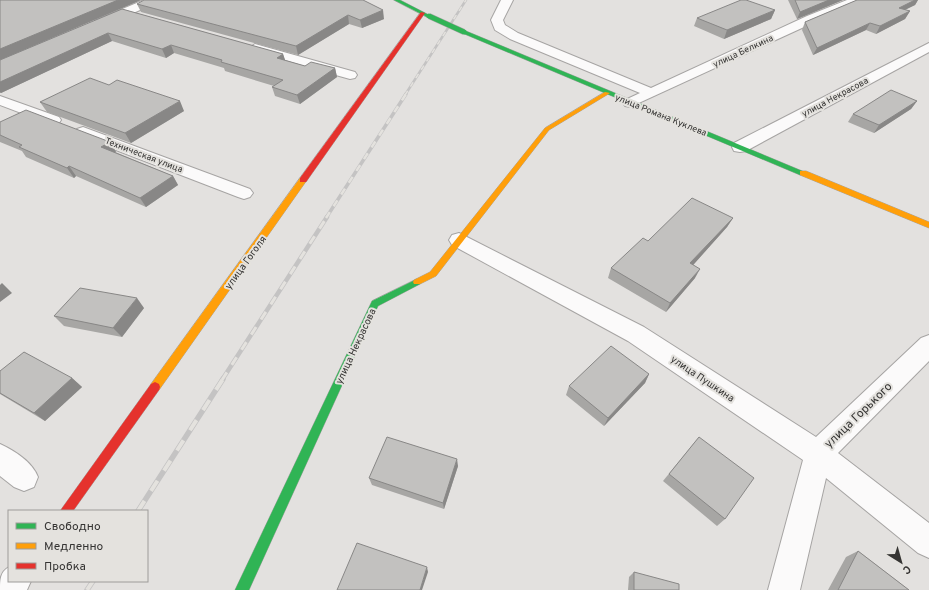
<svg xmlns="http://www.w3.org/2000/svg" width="929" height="590" font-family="Overpass,sans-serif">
	<rect width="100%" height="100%" fill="#e3e1df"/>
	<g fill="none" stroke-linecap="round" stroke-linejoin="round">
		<g stroke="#a6a4a3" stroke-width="2">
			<g id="street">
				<path d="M144 0H160L158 2 104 26H96L94 23 96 20Z"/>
				<path d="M501 0H513L503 20 505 25 518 33 651 88 807 16 847 0H863L861 2 815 22 630 107 625 106 623 103 625 100 640 93 510 39 495 30 491 20Z"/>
				<path d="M929 43V52L746 151 740 152 734 151 732 147 734 143Z"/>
				<path d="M255 44 355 72 357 75 355 78 350 79 250 51 249 48Z"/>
				<path d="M0 96 59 117 61 120 59 123 53 125 0 105Z"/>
				<path d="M83 127 250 189 253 193 250 197 244 199 238 197 77 135 75 132 77 129Z"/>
				<path d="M459 233 644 327 816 437 921 338 929 335V361L838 453 929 523V558L918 553 826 478 800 590H768L803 460 628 341 452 245 449 240 452 235Z"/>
				<path d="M0 444C15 451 32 462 38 477L34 487 24 491 14 487 0 476Z"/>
				<path d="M9 567V581H31L27 590H0C0 580 0 572 9 567Z"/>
			</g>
		</g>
		<g stroke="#a6a4a3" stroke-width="1">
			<g id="fast">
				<path d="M394 0H400L431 16 427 17Z"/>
				<path d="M462 31H466L807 173 803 175H800L462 33Z"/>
				<path d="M417 279 420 280 421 282 420 284 378 306 249 590H235L372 301Z"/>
			</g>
		</g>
		<g stroke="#a6a4a3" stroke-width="1">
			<g id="slow">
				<path d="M605 92 610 93 549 130 436 276 420 284H414L413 282 414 280 430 272 545 128Z"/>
				<path d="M800 171H806L929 222V228L800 175Z"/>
				<path d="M300 178H306L307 180 159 390 155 392 151 390 150 387 151 384Z"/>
			</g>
		</g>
		<g stroke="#a6a4a3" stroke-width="1">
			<g id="jam">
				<path d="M421 12 425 13 306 182H300V178Z"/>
				<path d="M155 382 159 384 160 387 159 390 73 511H60L151 384Z"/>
			</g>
		</g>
		<use href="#street" fill="#fbfafa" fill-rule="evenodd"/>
		<use href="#fast" fill="#30b455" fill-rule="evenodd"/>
		<use href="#slow" fill="#ff9f0a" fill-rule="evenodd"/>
		<use href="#jam" fill="#e5322d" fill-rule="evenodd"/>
		<g stroke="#c4c3c3" stroke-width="2.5">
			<path id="rail-far3" d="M405 95 466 0"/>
		</g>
		<g stroke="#c4c3c3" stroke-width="3.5">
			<path id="rail-far2" d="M326 218 406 94"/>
		</g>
		<g stroke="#c4c3c3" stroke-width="4.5">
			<path id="rail-far1" d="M222 380 327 217"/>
		</g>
		<g stroke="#c4c3c3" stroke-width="5.5">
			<g id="rail">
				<path d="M138 511 223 379"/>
				<path d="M87 590 93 581"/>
			</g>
		</g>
		<use href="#rail-far3" stroke="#e4e2de" stroke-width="1.5" stroke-dasharray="5" stroke-linecap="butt"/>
		<use href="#rail-far2" stroke="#e4e2de" stroke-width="2.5" stroke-dasharray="7" stroke-linecap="butt"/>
		<use href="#rail-far1" stroke="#e4e2de" stroke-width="3" stroke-dasharray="9" stroke-linecap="butt"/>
		<use href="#rail" stroke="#e4e2de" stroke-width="4" stroke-dasharray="12" stroke-linecap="butt"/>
		<g stroke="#a6a4a3" stroke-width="6" stroke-linecap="butt">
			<path id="fast-bridge" d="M429 16 464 32"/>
		</g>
		<use href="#fast-bridge" stroke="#30b455" stroke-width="5"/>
	</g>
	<g fill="#a7a6a4">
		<path d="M0 0H141L10 56 122 9 283 54 285 60 305 66 335 68 337 77 300 104 275 96 272 87 274 86 225 71 224 68 174 53 166 58 112 41 1 93H0Z"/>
		<path d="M363 0 384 19 362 28 349 24 298 55 141 12 137 4Z"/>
		<path d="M788 0H843L797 19Z"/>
		<path d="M857 0H918L915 5 905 10 910 11 905 19 876 34 866 30 813 55 802 30 805 22Z"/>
		<path d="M775 10 771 19 724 39 694 26 697 18Z"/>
		<path d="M917 101 911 109 874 133 848 122 853 114Z"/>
		<path d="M40 102 184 111 131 143 47 112Z"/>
		<path d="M0 122 110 142 116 152H115L173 176 178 185 146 207 76 176 74 178 26 157 22 151 0 142Z"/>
		<path d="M733 218 727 227 693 265 695 278 666 312 608 278 611 268 648 241Z"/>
		<path d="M144 308 122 337 64 326 54 316Z"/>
		<path d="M0 371 72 378 82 387 45 421 0 394Z"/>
		<path d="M649 374 645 383 604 426 566 395 569 386Z"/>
		<path d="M699 437 725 519 717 526 663 481Z"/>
		<path d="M458 466 444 509 372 485 369 478Z"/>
		<path d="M858 551 909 590H828L846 557Z"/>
		<path d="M634 572 679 590H628L629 577Z"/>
	</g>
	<g fill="#888786">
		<path d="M118 0H141L0 60V49Z"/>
		<path d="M829 0H843L797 19 800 12Z"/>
		<path d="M915 0H918L915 5 894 15 899 8Z"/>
		<path d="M383 10 384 19 362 28 360 20Z"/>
		<path d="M775 10 771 19 724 39 727 30Z"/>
		<path d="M910 11 905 19 876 34 880 26Z"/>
		<path d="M348 15 349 24 298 55 296 46Z"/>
		<path d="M870 23 866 30 813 55 817 48Z"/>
		<path d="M108 33 112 41 1 93 0 92V82Z"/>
		<path d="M171 45 174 53 166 58 162 49Z"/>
		<path d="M283 54 286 63 277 58Z"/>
		<path d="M335 68 337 77 300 104 297 95Z"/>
		<path d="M180 101 184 111 131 143 125 133Z"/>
		<path d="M917 101 911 109 874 133 879 125Z"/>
		<path d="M110 142 116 152 108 157 101 147Z"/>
		<path d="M69 166 76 176 74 178 67 168Z"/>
		<path d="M173 176 178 185 146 207 140 198Z"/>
		<path d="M733 218 727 227 686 273 690 263Z"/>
		<path d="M700 269 695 278 666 312 670 303Z"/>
		<path d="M2 283 12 293 0 302V285Z"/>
		<path d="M137 298 144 308 122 337 113 328Z"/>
		<path d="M649 374 645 383 604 426 608 418Z"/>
		<path d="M72 378 82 387 45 421 34 413Z"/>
		<path d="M457 459 458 466 444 509 443 503Z"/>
		<path d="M427 567 428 572 422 590H420Z"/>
	</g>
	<g fill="#c2c1bf" stroke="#888786">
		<path d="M0 0H118L0 49Z"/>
		<path d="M144 0H363L383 10 360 20 348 15 296 46 137 4Z"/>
		<path d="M741 0H746L775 10 727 30 697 18Z"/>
		<path d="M795 0H829L800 12Z"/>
		<path d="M857 0H915L899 8 910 11 880 26 870 23 817 48 805 22Z"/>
		<path d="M122 9 283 54 277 58 305 66 311 62 335 68 297 95 272 87 283 80 221 62 222 60 171 45 162 49 108 33 0 82V60Z"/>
		<path d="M90 78 109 85 117 80 180 101 125 133 40 102Z"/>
		<path d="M891 90 917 101 879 125 853 114Z"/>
		<path d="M26 110 110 142 101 147 173 176 140 198 69 166 67 168 19 147 22 145 0 135V122Z"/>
		<path d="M692 198 733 218 690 263 700 269 670 303 611 268 643 238 648 241Z"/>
		<path d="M80 288 137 298 113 328 54 316Z"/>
		<path d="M611 346 649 374 608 418 569 386Z"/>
		<path d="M24 352 72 378 34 413 0 393V371Z"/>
		<path d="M387 437 457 459 443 503 369 478Z"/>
		<path d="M699 437 754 478 725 519 669 474Z"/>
		<path d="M357 543 427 567 420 590H337Z"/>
		<path d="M858 551 909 590H838Z"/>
		<path d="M634 572 679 584V590H634Z"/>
	</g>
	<g text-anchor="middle" stroke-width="4" stroke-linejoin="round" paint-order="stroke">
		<g font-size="9" fill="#353433" stroke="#e4e2de">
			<text transform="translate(743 51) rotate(-25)" y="3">улица Белкина</text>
			<text transform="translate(835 97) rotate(-28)" y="3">улица Некрасова</text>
			<text transform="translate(661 115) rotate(22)" y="3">улица Романа Куклева</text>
			<text transform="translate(144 155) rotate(21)" y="3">Техническая улица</text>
		</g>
		<g font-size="10" fill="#353433" stroke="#e4e2de">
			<text transform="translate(245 262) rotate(-54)" y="4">улица Гоголя</text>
			<text transform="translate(355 346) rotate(-65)" y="4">улица Некрасова</text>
			<text transform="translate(703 378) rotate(34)" y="4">улица Пушкина</text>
		</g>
		<g font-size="12" fill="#353433" stroke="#e4e2de">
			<text transform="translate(858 415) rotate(-44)" y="4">улица Горького</text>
		</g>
	</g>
	<rect x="8" y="510" width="140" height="72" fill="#e4e2de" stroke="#9e9c9a"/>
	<rect x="16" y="523" width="20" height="6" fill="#30b455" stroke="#9e9c9a"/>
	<text x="44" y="530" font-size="12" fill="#353433">Свободно</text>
	<rect x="16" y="543" width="20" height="6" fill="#ff9f0a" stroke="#9e9c9a"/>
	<text x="44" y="550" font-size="12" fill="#353433">Медленно</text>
	<rect x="16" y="563" width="20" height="6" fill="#e5322d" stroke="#9e9c9a"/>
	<text x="44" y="570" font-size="12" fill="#353433">Пробка</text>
	<g transform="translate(901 562) rotate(143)" stroke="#e4e2de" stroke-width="3" paint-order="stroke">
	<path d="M0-3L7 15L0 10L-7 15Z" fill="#353433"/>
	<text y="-6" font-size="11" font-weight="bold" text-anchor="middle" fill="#353433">С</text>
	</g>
</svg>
